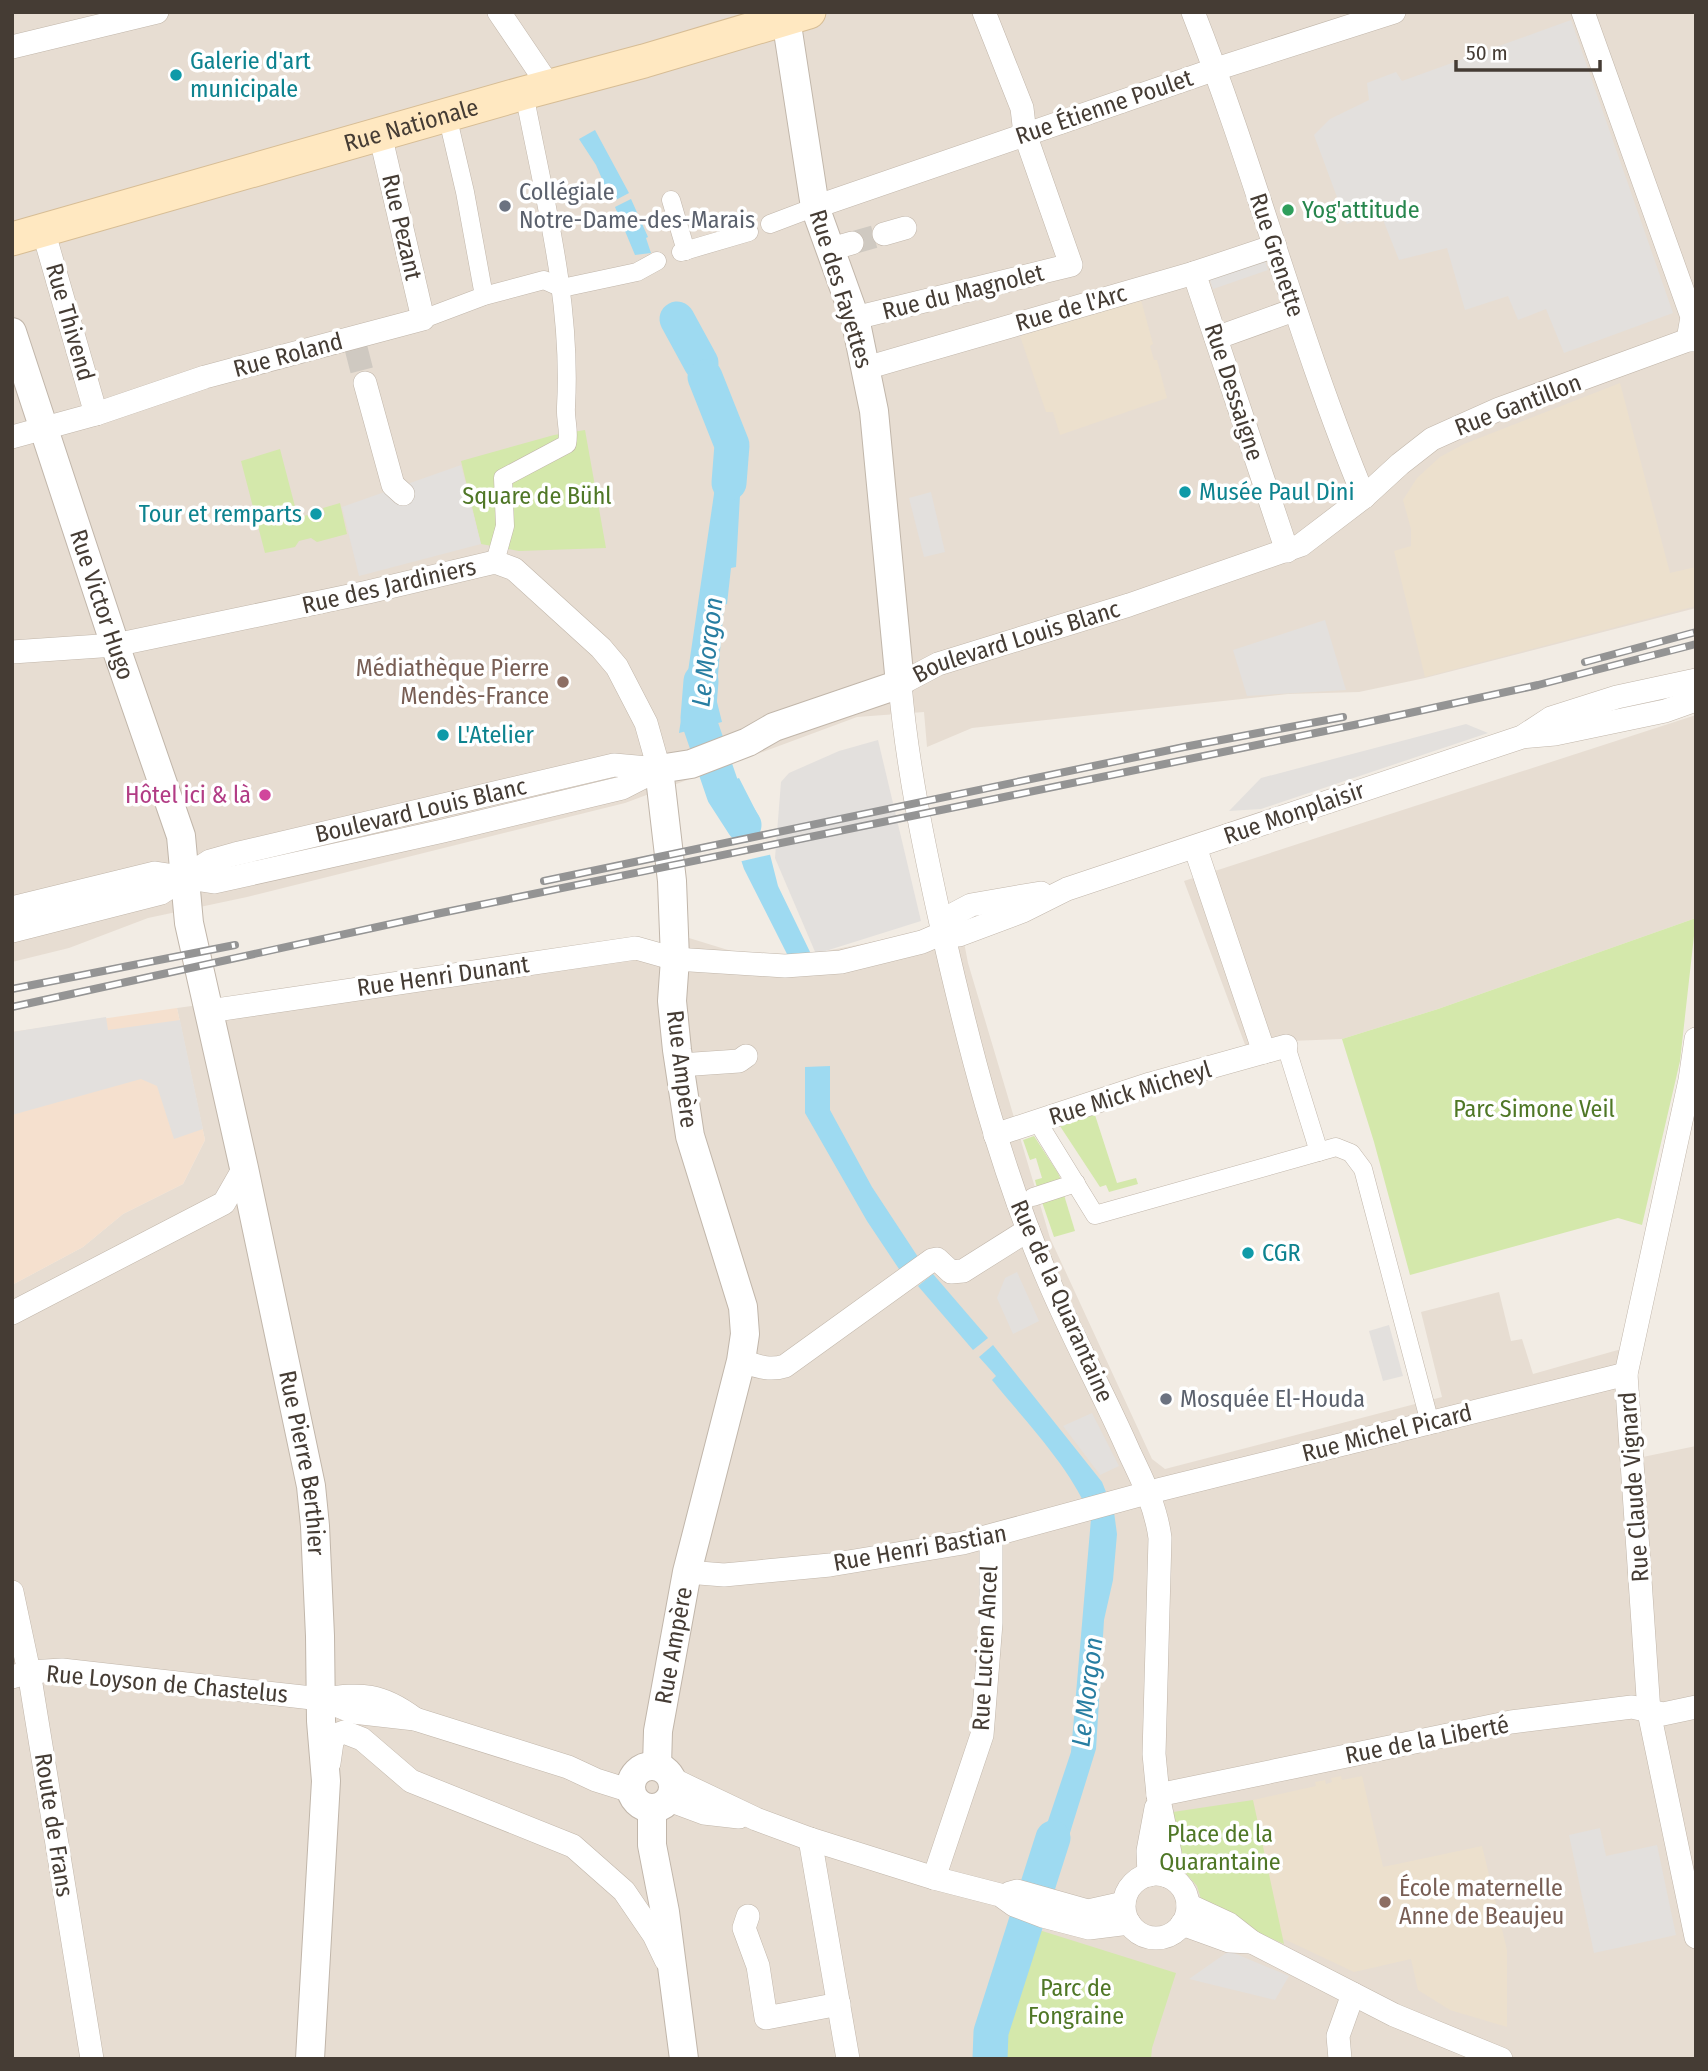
<svg xmlns="http://www.w3.org/2000/svg" width="1708" height="2071" font-family="'Fira Sans Condensed',sans-serif">
	<rect width="100%" height="100%" fill="#f2ece4"/>
	<g fill="#e7ddd2">
		<path d="M12 12H1696V608L1425 678 1359 692 1288 694 972 728 927 747 924 712 857 717 625 803 247 897 148 918 69 948 12 962Z"/>
		<path d="M1696 715V918L1438 1009 1342 1039 1290 1041 1247 1050 1184 881Z"/>
		<path d="M958 911 968 963 1050 1238 1152 1459 1165 1469 1442 1397 1421 1312 1499 1292 1511 1341 1522 1339 1533 1374 1632 1346 1633 1459 1696 1446V2059H12V1285L83 1247 123 1214 183 1184 205 1140 177 1008 689 938 754 958 811 954 913 934Z"/>
	</g>
	<path fill="#f5e0ce" d="M177 1008 205 1140 183 1184 123 1214 83 1247 12 1285V1032Z"/>
	<g fill="#ece0cd">
		<path d="M1141 300 1153 344 1150 346 1154 360H1157L1167 398 1060 435 1053 412H1046L1020 336Z"/>
		<path d="M1620 383 1670 573 1696 567V606L1425 677 1394 551 1411 546V529L1403 500 1417 478 1440 457 1464 444Z"/>
		<path d="M1341 1776 1342 1780 1362 1776 1383 1867 1482 1846 1507 1950V2027L1450 2010 1418 1990 1411 1959 1354 1972 1282 1938 1253 1800 1316 1786 1315 1782 1325 1780 1326 1784 1332 1782 1331 1778Z"/>
	</g>
	<g fill="#d4e8ab">
		<path d="M585 430 606 548 519 551 481 544 461 461 554 435Z"/>
		<path d="M280 449 298 518 307 515 313 522H320L325 514 323 508 340 503 347 534 317 542 311 538 299 541 295 547 265 553 241 461Z"/>
		<path d="M1696 918 1680 1061 1642 1225 1618 1218 1410 1275 1374 1142 1342 1039 1438 1009Z"/>
		<path d="M1091 1108 1095 1115 1117 1183 1136 1178 1138 1184 1109 1192 1106 1185 1100 1187 1056 1120Z"/>
		<path d="M1034 1136 1058 1173 1061 1180 1037 1188 1035 1180 1042 1178 1036 1158 1030 1160 1023 1140Z"/>
		<path d="M1064 1195 1075 1231 1054 1237 1042 1202Z"/>
		<path d="M1253 1800 1284 1944 1229 1920 1201 1899 1197 1886 1176 1862 1173 1812Z"/>
		<path d="M1039 1930 1176 1973 1152 2048 1151 2059H1001L1003 2033 1014 2006Z"/>
	</g>
	<g fill="#e3e0dd">
		<path d="M1571 20 1673 313 1564 353 1546 309 1518 320 1508 296 1465 310 1447 248 1399 260 1380 212 1347 224 1314 135 1330 119 1369 100 1367 83 1396 72 1402 81Z"/>
		<path d="M1264 258 1268 270 1213 289 1209 277Z"/>
		<path d="M461 465 481 544 359 576 342 507Z"/>
		<path d="M931 492 945 552 924 557 909 498Z"/>
		<path d="M1325 620 1346 690 1247 696 1233 650Z"/>
		<path d="M1466 724 1488 733 1261 809 1229 811 1261 778Z"/>
		<path d="M878 740 921 921 816 954 775 858 781 782 789 773 839 751Z"/>
		<path d="M106 1017 108 1030 180 1020 203 1129 174 1139 157 1086 141 1079 12 1115V1032Z"/>
		<path d="M1017 1272 1039 1321 1013 1334 997 1298 1005 1278Z"/>
		<path d="M1389 1325 1403 1376 1383 1381 1369 1331Z"/>
		<path d="M1092 1413 1119 1466 1100 1475 1063 1426Z"/>
		<path d="M1600 1828 1606 1856 1657 1845 1676 1935 1594 1953 1569 1835Z"/>
		<path d="M1229 1951 1289 1976 1275 2000 1189 1979Z"/>
	</g>
	<g fill="#9edaf1">
		<path d="M595 130 629 193 612 202 596 165 579 139Z"/>
		<path d="M631 199 648 237 646 238 651 253 635 255 615 207Z"/>
		<path d="M717 433 743 442 736 567 731 568 727 604 724 605 716 698 722 722 679 733 720 453Z"/>
		<path d="M739 778 762 823 778 886 811 954 788 956 744 869 727 817 706 790Z"/>
		<path d="M830 1066V1110L872 1187 918 1257 901 1272 867 1221 805 1113V1067Z"/>
		<path d="M933 1274 988 1338 973 1350 918 1286Z"/>
		<path d="M993 1345 1102 1482 1114 1512 1117 1534 1113 1580 1104 1620 1096 1749 1051 1894 1048 1888 1028 1881 1071 1752 1091 1519C1074 1471 1025 1421 992 1380L996 1376 979 1357Z"/>
		<path d="M1014 1922 1039 1930 1014 2006 1002 2033 1001 2059H977L978 2029Z"/>
	</g>
	<path fill="#f2ece4" d="M764 818 773 854 738 862 730 834 750 829 730 831 726 823Z"/>
	<g fill="none" stroke-linecap="round" stroke-linejoin="round">
		<g stroke="#9edaf1" stroke-width="35">
			<path d="M677 319 701 363"/>
			<path d="M705 377 732 445 729 483"/>
			<path d="M701 681 698 718 724 794 744 825"/>
			<path d="M990 2059 991 2032 1053 1838"/>
		</g>
		<g stroke="#cfc9c1" stroke-width="23" stroke-dasharray="23 11" stroke-linecap="butt">
			<path d="M852 243 884 234"/>
			<path d="M356 348 365 383"/>
		</g>
		<g stroke="#c1b6aa" stroke-width="19">
			<g id="pedestrian">
				<path d="M447 115 465 192 484 296"/>
				<path d="M671 200 686 251"/>
				<path d="M770 224 815 207"/>
				<path d="M681 252 749 232"/>
				<path d="M562 288 637 272 657 261"/>
				<path d="M423 319 484 296 544 280 562 288"/>
				<path d="M495 562 505 526 503 478 567 444C570 431 565 420 566 407 572 301 544 197 524 93"/>
				<path d="M1286 1046 1319 1152"/>
				<path d="M1037 1121 1095 1215 1336 1147 1351 1153 1363 1169 1430 1423"/>
				<path d="M1033 1197 1076 1183"/>
			</g>
		</g>
		<g stroke="#c1b6aa" stroke-width="24">
			<g id="minor">
				<path d="M499 12 549 86"/>
				<path d="M1193 12C1256 172 1298 338 1364 497"/>
				<path d="M1583 12 1692 317 1688 340"/>
				<path d="M12 47 157 12"/>
				<path d="M815 207 1216 69 1394 12"/>
				<path d="M43 230 96 414"/>
				<path d="M884 234 905 228"/>
				<path d="M831 249 852 243"/>
				<path d="M1194 273 1287 551"/>
				<path d="M855 318 1071 265 1025 134 1022 108 984 12"/>
				<path d="M1216 338 1294 310"/>
				<path d="M866 368 1194 273 1275 246"/>
				<path d="M365 383 393 485 403 494"/>
				<path d="M12 437 96 414 205 377 423 319 380 134"/>
				<path d="M12 652 115 645 368 592 495 562 514 569 601 648 617 667 646 723 659 769"/>
				<path d="M1525 735 1551 718 1617 697 1696 680"/>
				<path d="M1195 847 1264 1052"/>
				<path d="M12 908 155 873 214 882 443 831 622 788 659 769"/>
				<path id="s1" d="M12 931 161 893 210 861 235 854 614 765 659 769"/>
				<path d="M943 933 954 914 971 905 1041 893"/>
				<path d="M209 1011 636 948 675 959 785 966 841 962 922 942 943 933 959 935 1023 911 1067 889 1522 737 1555 734 1665 711 1696 700"/>
				<path d="M1696 1039 1690 1080 1626 1374 1649 1712 1696 1937"/>
				<path d="M680 1065 739 1061 746 1056"/>
				<path d="M995 1135 1150 1084 1286 1046"/>
				<path d="M12 1313 224 1203 244 1168"/>
				<path d="M741 1361C757 1366 769 1371 785 1366L932 1260 937 1259 951 1272 963 1271 1028 1230"/>
				<path d="M687 1572 724 1575 830 1565 963 1543 1158 1490 1626 1374"/>
				<path d="M12 1592 29 1672 92 2059"/>
				<path d="M12 1677 29 1672 62 1670 321 1699C363 1694 380 1693 415 1719"/>
				<path d="M324 1700 353 1712 415 1719 568 1767 596 1780 631 1791"/>
				<path d="M329 1763 332 1742 336 1735 344 1732 362 1739 411 1781 573 1846 624 1891 654 1935 666 1960"/>
				<path d="M672 1779 756 1819 810 1839 934 1878 1000 1895 1014 1905 1043 1916 1089 1928 1129 1923"/>
				<path d="M1158 1795 1511 1722 1632 1707 1663 1714 1696 1707"/>
				<path d="M669 1800 704 1813 739 1817"/>
				<path d="M810 1839 848 2059"/>
				<circle cx="1156" cy="1906" r="32"/>
				<path d="M1149 1875 1148 1851 1156 1808"/>
				<path id="s2" d="M1167 1876 1170 1853 1158 1795 1154 1754 1160 1538C1156 1507 1143 1481 1130 1454 1104 1394 1072 1337 1047 1277 999 1165 969 1047 942 928 924 847 907 766 900 684L938 664 1129 605 1301 545 1364 497 1400 464 1432 439 1499 409 1688 340H1696"/>
				<path d="M934 1878 982 1735 991 1623V1537"/>
				<path d="M1010 1893 1017 1891 1088 1911 1124 1903"/>
				<path d="M1188 1905 1229 1924 1252 1942 1394 2015 1501 2059"/>
				<path d="M748 1916 744 1928 758 1966 766 2018 839 2004"/>
				<path d="M1182 1924 1229 1941 1252 1942"/>
				<path d="M1340 2059 1338 2036 1353 1994"/>
			</g>
		</g>
		<g stroke="#c1b6aa" stroke-width="30">
			<g id="tertiary">
				<path id="s3" d="M12 332 115 645 181 836 189 923 244 1168 311 1486 315 1526 320 1636 321 1721 326 1781 310 2059"/>
				<circle cx="652" cy="1787" r="21"/>
				<path id="s4" d="M657 1766 658 1731 687 1572 741 1361 745 1334 743 1307 690 1136 677 1050 672 1001 675 959 672 881 659 769 691 764 748 742 774 727 900 684 874 411 855 318 815 207 785 12"/>
				<path d="M652 1808V1845L665 1912 684 2059"/>
			</g>
		</g>
		<g stroke="#d7bd95" stroke-width="35">
			<g id="secondary">
				<path id="s5" d="M12 239 524 93 644 61 809 12"/>
			</g>
		</g>
		<use href="#pedestrian" stroke="#fff" stroke-width="18"/>
		<use href="#minor" stroke="#fff" stroke-width="23"/>
		<use href="#tertiary" stroke="#fff" stroke-width="28"/>
		<use href="#secondary" stroke="#ffe8c1" stroke-width="33"/>
		<g stroke="#949494" stroke-width="8">
			<g id="rail">
				<path d="M1585 662 1696 632"/>
				<path d="M544 881 1184 747 1343 717"/>
				<path d="M12 989 235 945"/>
				<path d="M12 1007 441 913 1359 724 1538 685 1696 644"/>
			</g>
		</g>
		<use href="#rail" stroke="#fff" stroke-width="5" stroke-dasharray="16" stroke-linecap="butt"/>
	</g>
	<g fill="#0f9aa8" stroke="#fff" stroke-width="2.5">
		<circle cx="176" cy="75" r="7"/>
		<circle cx="1185" cy="492" r="7"/>
		<circle cx="316" cy="514" r="7"/>
		<circle cx="443" cy="735" r="7"/>
		<circle cx="1248" cy="1253" r="7"/>
	</g>
	<g fill="#6b7280" stroke="#fff" stroke-width="2.5">
		<circle cx="505" cy="206" r="7"/>
		<circle cx="1166" cy="1399" r="7"/>
	</g>
	<circle fill="#2e9e5b" stroke="#fff" stroke-width="2.5" cx="1288" cy="210" r="7"/>
	<g fill="#8d6e63" stroke="#fff" stroke-width="2.5">
		<circle cx="563" cy="682" r="7"/>
		<circle cx="1385" cy="1902" r="7"/>
	</g>
	<circle fill="#d1479c" stroke="#fff" stroke-width="2.5" cx="265" cy="795" r="7"/>
	<g text-anchor="middle" stroke-width="7" stroke-linejoin="round" paint-order="stroke">
		<g font-size="24" fill="#0d838f" stroke="#fff" text-anchor="start">
			<text x="190" y="69">Galerie d'art<tspan x="190" dy="28">municipale</tspan></text>
			<text x="1199" y="500">Musée Paul Dini</text>
			<text x="302" y="522" text-anchor="end">Tour et remparts</text>
			<text x="457" y="743">L'Atelier</text>
			<text x="1262" y="1261">CGR</text>
		</g>
		<g font-size="24" fill="#453c34" stroke="#fff">
			<text transform="translate(1104 107) rotate(-19)" y="8">Rue Étienne Poulet</text>
			<text dy="8" stroke="none"><textPath href="#s5" startOffset="415">Rue Nationale</textPath></text>
			<text transform="translate(402 227) rotate(77)" y="8">Rue Pezant</text>
			<text transform="translate(1277 255) rotate(72)" y="8">Rue Grenette</text>
			<text transform="translate(841 289) rotate(73)" y="8">Rue des Fayettes</text>
			<text transform="translate(963 292) rotate(-14)" y="8">Rue du Magnolet</text>
			<text transform="translate(1071 308) rotate(-16)" y="8">Rue de l'Arc</text>
			<text transform="translate(70 322) rotate(74)" y="8">Rue Thivend</text>
			<text transform="translate(288 355) rotate(-15)" y="8">Rue Roland</text>
			<text transform="translate(1234 392) rotate(72)" y="8">Rue Dessaigne</text>
			<text transform="translate(1518 405) rotate(-21)" y="8">Rue Gantillon</text>
			<text transform="translate(389 586) rotate(-13)" y="8">Rue des Jardiniers</text>
			<text dy="8" stroke="none"><textPath href="#s3" startOffset="287">Rue Victor Hugo</textPath></text>
			<text dy="8" stroke="none"><textPath href="#s2" startOffset="1362">Boulevard Louis Blanc</textPath></text>
			<text dy="8" stroke="none"><textPath href="#s1" startOffset="429">Boulevard Louis Blanc</textPath></text>
			<text transform="translate(1294 813) rotate(-19)" y="8">Rue Monplaisir</text>
			<text transform="translate(443 976) rotate(-8)" y="8">Rue Henri Dunant</text>
			<text transform="translate(682 1069) rotate(83)" y="8">Rue Ampère</text>
			<text transform="translate(1130 1093) rotate(-17)" y="8">Rue Mick Micheyl</text>
			<text transform="translate(1062 1301) rotate(66)" y="8">Rue de la Quarantaine</text>
			<text transform="translate(1387 1433) rotate(-14)" y="8">Rue Michel Picard</text>
			<text dy="8" stroke="none"><textPath href="#s3" startOffset="1171">Rue Pierre Berthier</textPath></text>
			<text transform="translate(1634 1487) rotate(-94)" y="8">Rue Claude Vignard</text>
			<text transform="translate(920 1548) rotate(-10)" y="8">Rue Henri Bastian</text>
			<text dy="8" stroke="none"><textPath href="#s4" startOffset="122">Rue Ampère</textPath></text>
			<text transform="translate(985 1648) rotate(-87)" y="8">Rue Lucien Ancel</text>
			<text transform="translate(167 1684) rotate(5)" y="8">Rue Loyson de Chastelus</text>
			<text transform="translate(1427 1740) rotate(-11)" y="8">Rue de la Liberté</text>
			<text transform="translate(54 1825) rotate(81)" y="8">Route de Frans</text>
		</g>
		<g font-size="24" fill="#5b616d" stroke="#fff" text-anchor="start">
			<text x="519" y="200">Collégiale<tspan x="519" dy="28">Notre-Dame-des-Marais</tspan></text>
			<text x="1180" y="1407">Mosquée El-Houda</text>
		</g>
		<g font-size="24" fill="#27864d" stroke="#fff" text-anchor="start">
			<text x="1302" y="218">Yog'attitude</text>
		</g>
		<g font-size="24" fill="#4f7726" stroke="#fff">
			<text x="537" y="504">Square de Bühl</text>
			<text x="1534" y="1117">Parc Simone Veil</text>
			<text x="1220" y="1842">Place de la<tspan x="1220" dy="28">Quarantaine</tspan></text>
			<text x="1076" y="1996">Parc de<tspan x="1076" dy="28">Fongraine</tspan></text>
		</g>
		<g font-size="24" fill="#785e54" stroke="#fff" text-anchor="end">
			<text x="549" y="676">Médiathèque Pierre<tspan x="549" dy="28">Mendès-France</tspan></text>
			<text x="1399" y="1896" text-anchor="start">École maternelle<tspan x="1399" dy="28">Anne de Beaujeu</tspan></text>
		</g>
		<g font-size="24" fill="#b23c85" stroke="#fff" text-anchor="end">
			<text x="251" y="803">Hôtel ici &amp; là</text>
		</g>
		<g font-size="26" font-style="italic" fill="#287ea2" stroke="#fff">
			<text transform="translate(707 652) rotate(-83)" y="9">Le Morgon</text>
			<text transform="translate(1087 1692) rotate(-83)" y="9">Le Morgon</text>
		</g>
	</g>
	<rect width="1708" height="2071" fill="none" stroke="#453c34" stroke-width="28"/>
	<path d="M1456 60v10h144v-10" fill="none" stroke="#453c34" stroke-width="3.5"/>
	<text x="1466" y="60" font-size="21" fill="#453c34" stroke="#ffffff" stroke-width="5" paint-order="stroke">50 m</text>
</svg>
